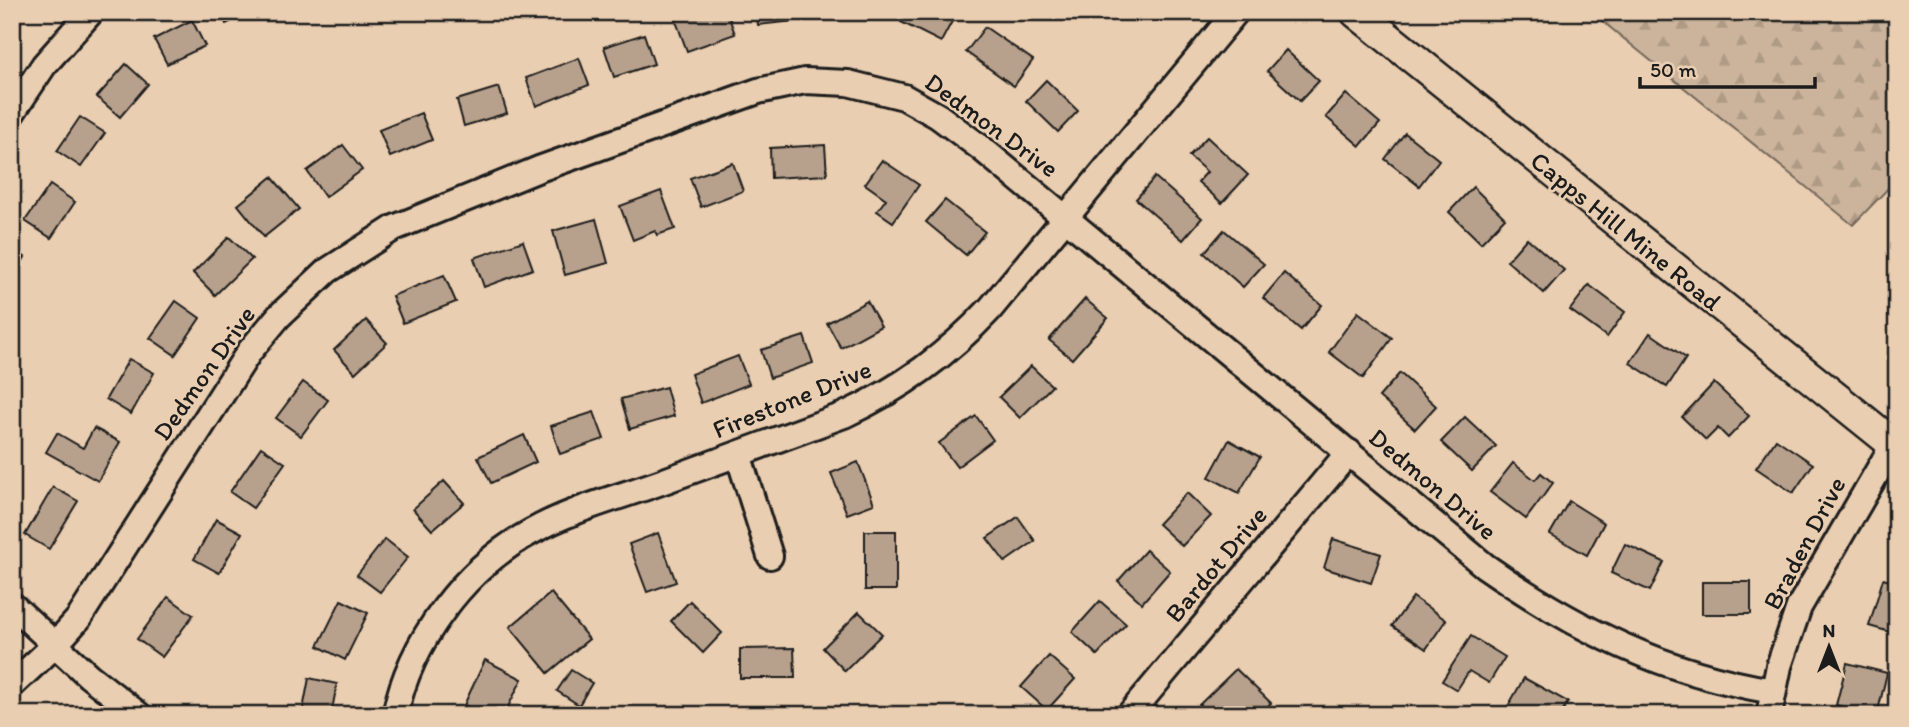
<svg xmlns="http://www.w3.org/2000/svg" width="1909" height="727" font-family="Itim,sans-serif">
	<defs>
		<pattern id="forest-firs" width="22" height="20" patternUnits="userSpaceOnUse" patternTransform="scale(1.75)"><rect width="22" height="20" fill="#ccb49c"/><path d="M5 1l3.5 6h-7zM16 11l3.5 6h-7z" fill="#af9a86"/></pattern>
	</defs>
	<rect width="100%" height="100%" fill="#eaceb1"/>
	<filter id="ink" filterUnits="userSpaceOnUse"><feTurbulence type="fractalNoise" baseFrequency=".0143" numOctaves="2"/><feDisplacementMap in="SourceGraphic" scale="14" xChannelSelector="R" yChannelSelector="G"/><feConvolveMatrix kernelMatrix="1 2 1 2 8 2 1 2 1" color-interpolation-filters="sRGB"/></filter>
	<g filter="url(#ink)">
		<path fill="url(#forest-firs)" stroke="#74685c" stroke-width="2" d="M1591 12H1897V179L1853 225Z"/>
		<g fill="#b8a18c" stroke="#1c1c1c" stroke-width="2">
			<path d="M220 12H251L226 24Z"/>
			<path d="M689 12 691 18 707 12H727L735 34 687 51 673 13Z"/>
			<path d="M756 12H802L803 20 758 25Z"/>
			<rect x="830" y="12" width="44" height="2"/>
			<path d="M906 12H957L941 42 901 22Z"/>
			<path d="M192 20 205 46 167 64 154 39Z"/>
			<path d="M985 27 1033 60 1014 86 966 52Z"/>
			<path d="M644 34 654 64 614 77 604 47Z"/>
			<path d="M1286 50 1319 81 1300 101 1267 71Z"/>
			<path d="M579 58 589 85 536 106 526 78Z"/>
			<path d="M126 64 148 84 120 117 97 97Z"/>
			<path d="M1046 80 1078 111 1058 132 1026 101Z"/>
			<path d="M499 87 507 113 464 126 457 100Z"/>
			<path d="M1346 94 1380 123 1360 146 1326 117Z"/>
			<path d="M421 113 432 140 390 157 379 130Z"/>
			<path d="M80 117 105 133 81 167 57 151Z"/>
			<path d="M1405 133 1439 160 1419 186 1385 159Z"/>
			<path d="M1207 137 1248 175 1222 203 1198 182 1207 172 1189 156Z"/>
			<path d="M343 145 362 170 325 197 307 171Z"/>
			<path d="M825 145 827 175 771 178 770 148Z"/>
			<path d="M882 160 919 185 893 222 877 211 886 199 865 184Z"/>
			<path d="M733 163 743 191 701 207 690 178Z"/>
			<path d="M272 177 299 209 264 237 238 205Z"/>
			<path d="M1155 177 1202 218 1183 240 1136 199Z"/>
			<path d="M50 185 75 202 51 238 25 221Z"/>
			<path d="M1473 187 1505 218 1481 243 1449 212Z"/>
			<path d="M661 191 675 229 657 235 655 231 633 240 620 206Z"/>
			<path d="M945 200 985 232 966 255 926 222Z"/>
			<path d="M596 219 608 263 565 275 553 231Z"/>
			<path d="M1224 230 1264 264 1243 287 1204 253Z"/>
			<path d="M229 237 252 259 215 295 193 273Z"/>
			<path d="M1527 238 1564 270 1544 293 1507 261Z"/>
			<path d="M523 241 533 269 484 287 474 258Z"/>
			<path d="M12 249 25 257 12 279Z"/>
			<path d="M1284 273 1322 305 1301 330 1263 298Z"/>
			<path d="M444 275 456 302 403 323 392 296Z"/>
			<path d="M1589 285 1625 312 1607 337 1570 310Z"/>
			<path d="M1085 299 1108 318 1072 359 1049 340Z"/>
			<path d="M176 301 200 318 175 355 150 338Z"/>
			<path d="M867 301 881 326 841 348 827 323Z"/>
			<path d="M1358 312 1392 338 1363 378 1329 352Z"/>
			<path d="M366 320 387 343 355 373 334 350Z"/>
			<path d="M1650 333 1686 358 1667 387 1630 363Z"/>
			<path d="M804 336 813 363 770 378 761 350Z"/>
			<path d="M738 356 749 384 701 403 691 374Z"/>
			<path d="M129 359 154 373 131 414 106 399Z"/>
			<path d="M1031 366 1052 386 1020 418 999 397Z"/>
			<path d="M1400 373 1436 406 1415 429 1379 397Z"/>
			<path d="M303 382 328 400 301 436 276 418Z"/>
			<path d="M1714 383 1749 416 1728 438 1718 428 1706 440 1682 417Z"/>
			<path d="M666 387 674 416 630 429 621 399Z"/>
			<path d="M594 412 604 439 560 454 551 426Z"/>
			<path d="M976 416 993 440 957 467 939 443Z"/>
			<path d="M1465 417 1496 446 1472 471 1441 442Z"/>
			<path d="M94 428 120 442 98 481 46 452 57 433 83 448Z"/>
			<path d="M524 435 536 462 491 483 478 457Z"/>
			<path d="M1776 439 1813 464 1793 493 1756 468Z"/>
			<path d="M1229 440 1260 457 1239 493 1209 477Z"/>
			<path d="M261 447 285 463 253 508 230 492Z"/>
			<path d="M858 462 874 504 847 514 831 473Z"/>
			<path d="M1513 463 1535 480 1541 473 1553 483 1526 519 1490 492Z"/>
			<path d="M444 481 464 503 432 530 413 509Z"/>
			<path d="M53 487 78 501 49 549 25 535Z"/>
			<path d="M1187 493 1211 516 1182 546 1158 524Z"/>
			<path d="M1569 501 1604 523 1587 555 1550 534Z"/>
			<path d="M1018 517 1035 541 1005 562 987 538Z"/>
			<path d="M216 519 242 533 219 573 194 559Z"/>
			<rect x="865" y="531" width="31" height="59"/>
			<path d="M658 533 676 582 647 592 629 544Z"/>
			<path d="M385 539 408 557 380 592 357 575Z"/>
			<path d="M1333 539 1381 554 1371 583 1324 568Z"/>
			<path d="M1625 544 1664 562 1650 591 1611 573Z"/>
			<path d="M1146 550 1170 571 1142 603 1118 581Z"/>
			<path d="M1883 579 1897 583V634L1869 626Z"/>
			<rect x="1702" y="582" width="49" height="32"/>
			<path d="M551 593 589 639 548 673 510 627Z"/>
			<path d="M168 597 193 615 162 657 137 639Z"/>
			<path d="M1413 597 1446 620 1426 649 1392 626Z"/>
			<path d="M341 600 368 613 345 660 318 646Z"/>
			<path d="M690 601 722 633 703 653 671 621Z"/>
			<path d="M1100 601 1126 624 1097 655 1072 632Z"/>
			<path d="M859 612 882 634 845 671 823 648Z"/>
			<path d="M1471 636 1505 657 1489 683 1469 671 1457 690 1442 681Z"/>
			<path d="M794 648 795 678H740V649Z"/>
			<path d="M1049 656 1075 679 1047 710 1021 687Z"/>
			<path d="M485 660 522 679 504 715H484L464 705Z"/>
			<path d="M1847 663 1887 673 1877 715 1836 705Z"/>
			<path d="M1236 669 1271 703 1259 715H1209L1199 705Z"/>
			<path d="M571 670 592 683 579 705 557 691Z"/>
			<path d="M309 678 337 684 331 715H302Z"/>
			<path d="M1524 678 1568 702 1560 715H1520L1507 708Z"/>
			<path d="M1599 707 1616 715H1596Z"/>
		</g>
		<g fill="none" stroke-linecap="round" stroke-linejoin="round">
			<g stroke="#1c1c1c" stroke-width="30">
				<g id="minor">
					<path d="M12 113 44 65 91 12"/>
					<path d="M738 454 770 556"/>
					<path d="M12 605 89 676 139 715"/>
					<path d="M12 685 55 645 79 618 249 352 279 316 327 271 394 228 539 169 758 91 805 81 848 83 904 97 938 116 981 148 1485 566C1575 629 1664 673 1773 691"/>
					<path d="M395 715C410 641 465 568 531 532 572 509 620 497 664 481 724 459 784 437 844 415 902 388 947 355 990 309L1236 12"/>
					<path d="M1129 715 1349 452"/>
					<path d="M1769 715 1779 666 1799 607 1893 445"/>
				</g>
			</g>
			<g stroke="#1c1c1c" stroke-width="35">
				<path id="tertiary" d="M1356 12 1897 447"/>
			</g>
			<use href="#minor" stroke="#eaceb1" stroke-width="24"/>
			<use href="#tertiary" stroke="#eaceb1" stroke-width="30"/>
		</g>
	</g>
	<g text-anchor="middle" stroke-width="5" stroke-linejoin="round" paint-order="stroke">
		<g font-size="26" fill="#1c1c1c" stroke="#eaceb1">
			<text transform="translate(992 125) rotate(36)" y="9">Dedmon Drive</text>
			<text transform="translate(1626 231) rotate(39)" y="9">Capps Hill Mine Road</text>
			<text transform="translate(204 373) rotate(-55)" y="9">Dedmon Drive</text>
			<text transform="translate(792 399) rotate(-22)" y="9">Firestone Drive</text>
			<text transform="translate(1433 484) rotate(40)" y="9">Dedmon Drive</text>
			<text transform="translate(1804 543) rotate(-62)" y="9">Braden Drive</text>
			<text transform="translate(1216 564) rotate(-50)" y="9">Bardot Drive</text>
		</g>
	</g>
	<rect width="1909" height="727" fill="none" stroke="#eaceb1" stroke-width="42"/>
	<rect x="21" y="21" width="1867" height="685" fill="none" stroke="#1c1c1c" stroke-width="2.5" filter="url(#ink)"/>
	<g transform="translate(1829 647)" stroke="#eaceb1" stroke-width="5" paint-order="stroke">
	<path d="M0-5L12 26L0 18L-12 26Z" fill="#1c1c1c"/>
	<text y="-10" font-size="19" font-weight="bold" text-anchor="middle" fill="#1c1c1c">N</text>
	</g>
	<path d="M1640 77v10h175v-10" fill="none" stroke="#1c1c1c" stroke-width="3.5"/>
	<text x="1650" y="77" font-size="21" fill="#1c1c1c" stroke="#eaceb1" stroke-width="5" paint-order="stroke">50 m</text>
</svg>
